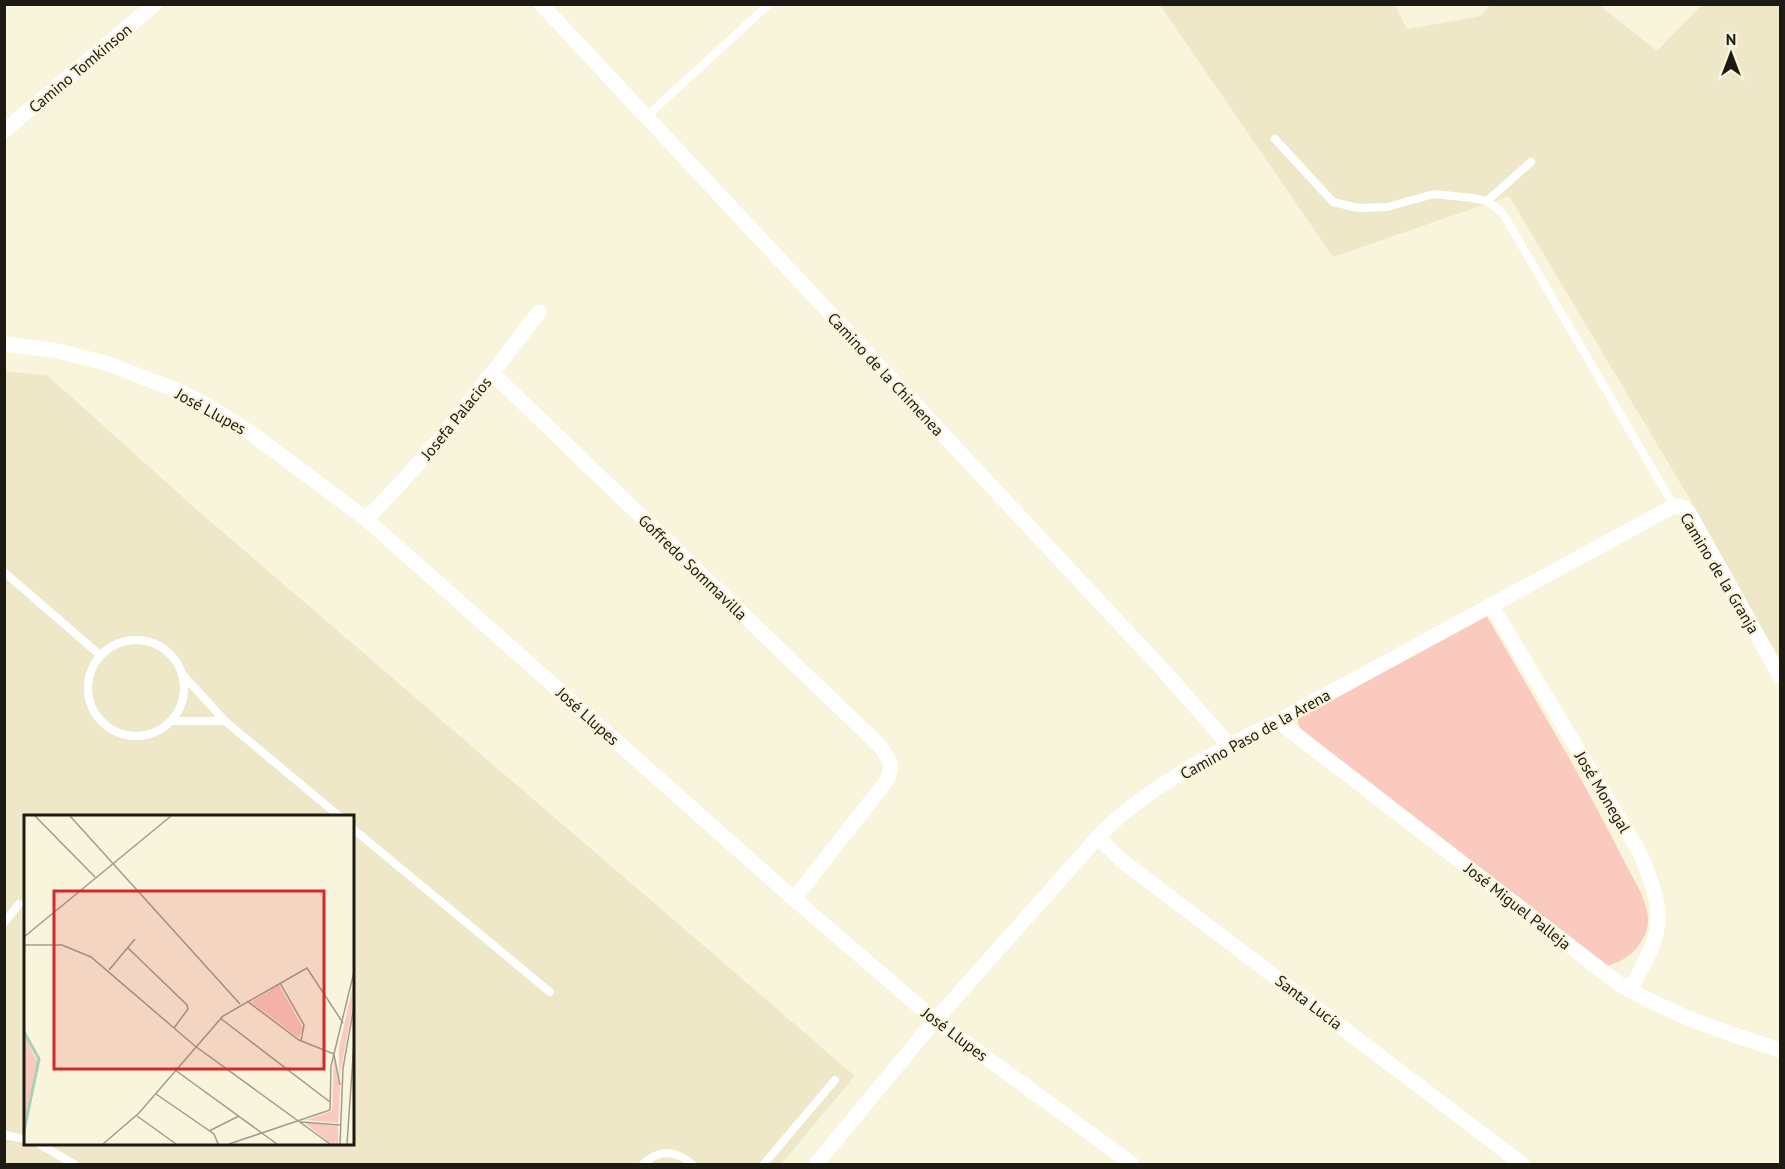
<svg xmlns="http://www.w3.org/2000/svg" width="1785" height="1169" font-family="'PT Sans',sans-serif">
	<rect width="100%" height="100%" fill="#f9f4dc"/>
	<g fill="#eee8c9" fill-rule="evenodd">
		<path d="M1160 5H1395L1407 29 1481 16 1490 5H1599L1657 51 1702 5H1780V663L1688 496 1509 196 1333 257Z"/>
		<path d="M5 371 48 376 196 509 855 1076 781 1164H5ZM26 816H352V1144H26Z"/>
	</g>
	<path fill="#facabe" d="M1486 615C1532 695 1581 774 1622 857 1631 876 1648 899 1648 920 1648 943 1626 963 1605 966L1512 895 1301 729 1298 724 1299 716Z"/>
	<g fill="none" stroke-linecap="round" stroke-linejoin="round">
		<g stroke="#fff" stroke-width="8">
			<path d="M646 117 769 4"/>
			<path d="M1275 139 1333 202 1358 208 1387 207 1434 194 1473 198 1487 201 1502 212 1674 506"/>
			<path d="M1487 201 1531 162"/>
			<path d="M4 572 100 655"/>
			<circle cx="136" cy="688" r="48"/>
			<path d="M183 675 225 721 339 816"/>
			<path d="M172 721H225"/>
			<path d="M352 828 550 992"/>
			<path d="M4 923 19 904"/>
			<path d="M4 1135 26 1139"/>
			<path d="M39 1144 74 1164"/>
			<path d="M643 1164C660 1149 675 1150 692 1164"/>
			<path d="M764 1164 835 1080"/>
		</g>
		<g stroke="#fff" stroke-width="15">
			<path d="M541 4 1164 671 1229 745"/>
			<path d="M4 131 155 4"/>
			<path d="M4 344 53 350 106 363 176 390 205 404 248 431 366 519 794 899 935 1020 1132 1164"/>
			<path d="M492 373 881 747 891 764 888 779 794 899"/>
			<path d="M366 519C430 456 484 384 539 312"/>
			<path d="M1491 605 1640 853C1667 919 1664 928 1630 990"/>
			<path d="M1278 721 1618 983C1671 1015 1721 1031 1780 1050"/>
			<path d="M1098 837 1121 860 1522 1164"/>
			<path d="M816 1164 931 1025 1098 837C1143 789 1219 750 1278 721L1674 506 1683 507 1689 513 1780 676"/>
		</g>
	</g>
	<g text-anchor="middle" stroke-width="4.5" stroke-linejoin="round" paint-order="stroke">
		<g font-size="16" fill="#1c1a12" stroke="#f9f4dc">
			<text transform="translate(80 68) rotate(-40)" y="6">Camino Tomkinson</text>
			<text transform="translate(886 374) rotate(47)" y="6">Camino de la Chimenea</text>
			<text transform="translate(211 411) rotate(29)" y="6">José Llupes</text>
			<text transform="translate(456 418) rotate(-51)" y="6">Josefa Palacios</text>
			<text transform="translate(693 567) rotate(44)" y="6">Goffredo Sommavilla</text>
			<text transform="translate(1720 573) rotate(59)" y="6">Camino de la Granja</text>
			<text transform="translate(588 716) rotate(42)" y="6">José Llupes</text>
			<text transform="translate(1255 734) rotate(-29)" y="6">Camino Paso de la Arena</text>
			<text transform="translate(1603 792) rotate(59)" y="6">José Monegal</text>
			<text transform="translate(1518 906) rotate(38)" y="6">José Miguel Palleja</text>
			<text transform="translate(1309 1002) rotate(37)" y="6">Santa Lucía</text>
			<text transform="translate(955 1034) rotate(37)" y="6">José Llupes</text>
		</g>
	</g>
	<g transform="translate(24 815)">
		<rect width="330" height="330" fill="#f9f4dc"/>
		<path d="M330 166V184L315 264V233ZM255 170 279 213 275 223 227 187ZM0 220 14 248 0 307 1 243ZM310 243 316 274 314 308 282 305 308 296ZM281 308 314 310V329H307Z" fill="#facabe"/>
		<path fill="none" stroke="#a4d1b7" stroke-width="3" d="M0 217 15 244 0 316"/>
		<path fill="none" stroke="#a19d8b" stroke-width="1.5" d="M11 1 71 62M46 1 216 189M0 122 147 1M0 130H38L67 142 171 231 306 329M104 133 163 190 164 194 150 213M85 155 111 124M256 168 280 210 277 226M223 186 275 225 310 239M196 203 306 287M310 240 316 270M151 255 253 329M132 279 190 319 194 329M113 301 152 329M277 307 317 310M185 316 215 301M79 329 115 298 199 201 283 153 319 208M205 329 306 295 307 251 330 157M316 329 319 253 330 191M323 329 330 227"/>
		<path fill="#d62828" fill-opacity="0.15" stroke="#d62828" stroke-width="3" d="M30 76H300V254H30Z"/>
		<rect width="330" height="330" fill="none" stroke="#1c1a12" stroke-width="3"/>
	</g>
	<rect width="1785" height="1169" fill="none" stroke="#1c1a12" stroke-width="12"/>
	<g transform="translate(1731 54)" stroke="#f9f4dc" stroke-width="4.5" paint-order="stroke">
	<path d="M0-4.5L10 22L0 15L-10 22Z" fill="#1c1a12"/>
	<text y="-9" font-size="16" font-weight="bold" text-anchor="middle" fill="#1c1a12">N</text>
	</g>
</svg>
